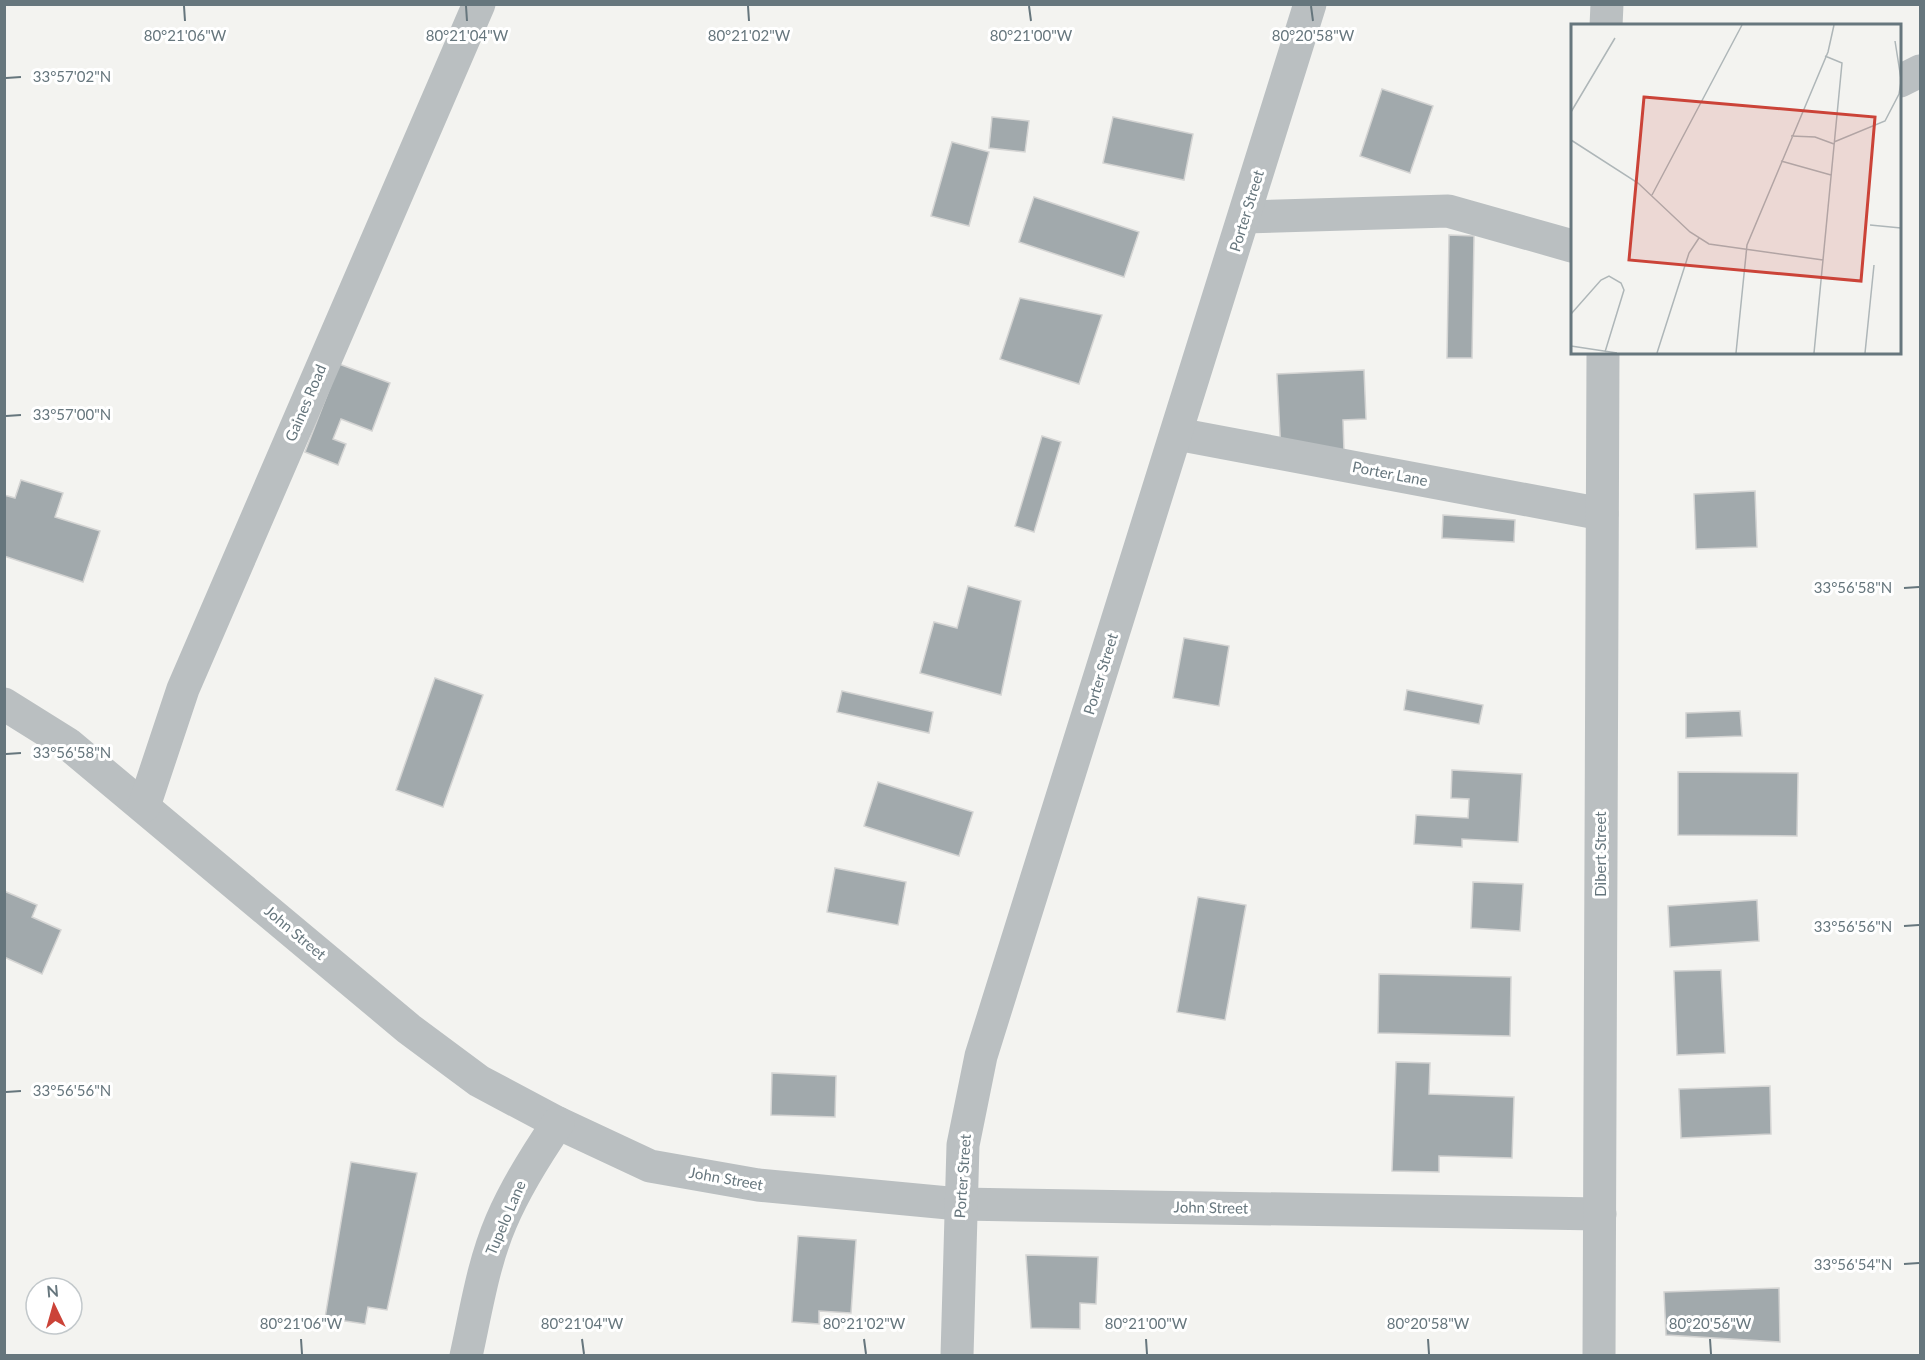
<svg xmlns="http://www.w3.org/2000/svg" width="1925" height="1360" font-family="Lato,sans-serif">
	<rect width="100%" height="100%" fill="#f3f3f0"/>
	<g fill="#a1a9ac" stroke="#d4d4d3" stroke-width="1.5">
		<path d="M1382 89 1433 106 1410 173 1360 156Z"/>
		<path d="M992 117 1029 121 1025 152 989 148Z"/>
		<path d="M1113 117 1193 134 1184 180 1103 163Z"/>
		<path d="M952 142 989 152 969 226 931 216Z"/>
		<path d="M1034 197 1139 232 1124 277 1019 242Z"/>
		<path d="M1449 235 1474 236 1472 358H1447Z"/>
		<path d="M1020 298 1102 315 1079 384 1000 359Z"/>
		<path d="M339 364 390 383 372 431 341 419 333 439 346 444 338 465 305 452Z"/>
		<path d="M1364 370 1366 419 1343 420 1344 452 1281 454 1277 374Z"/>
		<path d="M1042 436 1061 442 1034 532 1015 526Z"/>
		<path d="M21 480 63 493 55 517 100 531 83 582 4 556V495L15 498Z"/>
		<path d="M1755 491 1757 547 1696 549 1694 494Z"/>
		<path d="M1443 515 1515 520 1514 542 1442 538Z"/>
		<path d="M968 586 1021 601 1001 695 920 673 934 622 957 628Z"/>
		<path d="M1184 638 1229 646 1219 706 1173 698Z"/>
		<path d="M435 678 483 695 443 807 396 790Z"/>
		<path d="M1407 690 1483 705 1479 724 1404 710Z"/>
		<path d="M842 691 933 712 929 733 837 712Z"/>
		<path d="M1740 711 1742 736 1686 738V713Z"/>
		<path d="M1452 770 1522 774 1518 842 1462 839V847L1414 844 1416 815 1468 818 1469 799 1451 798Z"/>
		<path d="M1678 772 1798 773 1797 836 1678 835Z"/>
		<path d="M878 782 973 812 959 856 864 826Z"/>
		<path d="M835 868 906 882 898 925 827 912Z"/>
		<path d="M1473 882 1523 884 1520 931 1471 928Z"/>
		<path d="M4 891 37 905 32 917 61 930 42 974 4 957Z"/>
		<path d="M1198 897 1246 905 1225 1020 1177 1012Z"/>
		<path d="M1757 900 1759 941 1670 947 1668 906Z"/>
		<path d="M1721 970 1725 1053 1677 1055 1674 971Z"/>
		<path d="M1379 974 1511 977 1510 1036 1378 1033Z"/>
		<path d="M1396 1062 1430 1063 1429 1094 1514 1097 1512 1158 1439 1156V1172L1392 1171Z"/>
		<path d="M772 1073 836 1076 835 1117 771 1115Z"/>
		<path d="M1770 1086 1771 1134 1681 1138 1679 1089Z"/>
		<path d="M351 1162 417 1173 387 1310 368 1307 365 1324 325 1318Z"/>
		<path d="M798 1236 856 1240 851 1313 819 1311V1324L792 1322Z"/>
		<path d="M1026 1255 1098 1257 1096 1304 1080 1303V1329L1031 1328Z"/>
		<path d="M1779 1288 1780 1342 1666 1335 1664 1292Z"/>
	</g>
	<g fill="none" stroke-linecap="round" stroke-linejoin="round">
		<g stroke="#babfc1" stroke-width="33">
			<path d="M1606 26 1607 4"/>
			<path d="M1900 81 1920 71"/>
			<path d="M1245 217 1448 211 1572 246"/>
			<path d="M1177 434 1602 514"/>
			<path d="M4 704 68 744 409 1029 479 1081 558 1123 650 1166 758 1185 959 1204 1600 1214"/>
			<path d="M144 806 183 689 479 4"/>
			<path d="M466 1356C476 1311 483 1264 501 1222 516 1187 536 1155 558 1123"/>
			<path d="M957 1356 963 1145 981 1056 1310 4"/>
			<path d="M1599 1356 1603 352"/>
		</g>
	</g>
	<path fill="none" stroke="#66767d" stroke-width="2" d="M184 6 185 21M466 6 467 21M748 6 749 21M1029 6 1031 21M1311 6 1313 21M6 78 21 77M6 416 21 415M1904 588 1919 587M6 754 21 753M1904 926 1919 925M6 1092 21 1091M1904 1264 1919 1263M301 1339 302 1354M582 1339 584 1354M864 1339 866 1354M1146 1339 1147 1354M1428 1339 1429 1354M1710 1339 1711 1354"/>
	<g text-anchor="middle" stroke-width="6" stroke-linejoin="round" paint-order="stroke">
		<g font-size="15" fill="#66767d" stroke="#fff">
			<text transform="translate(1247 211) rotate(-73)" y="5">Porter Street</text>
			<text transform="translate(306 403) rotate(-67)" y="5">Gaines Road</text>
			<text transform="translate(1390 474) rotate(11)" y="5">Porter Lane</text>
			<text transform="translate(1101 674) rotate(-73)" y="5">Porter Street</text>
			<text transform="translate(1601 854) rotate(-90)" y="5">Dibert Street</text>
			<text transform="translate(295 933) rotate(40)" y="5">John Street</text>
			<text transform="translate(963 1176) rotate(-86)" y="5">Porter Street</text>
			<text transform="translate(726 1179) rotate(10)" y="5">John Street</text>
			<text transform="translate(1211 1208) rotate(1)" y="5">John Street</text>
			<text transform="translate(506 1218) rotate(-67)" y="5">Tupelo Lane</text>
		</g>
	</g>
	<g transform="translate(1571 24)">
		<rect width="330" height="330" fill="#f3f3f0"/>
		<path fill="none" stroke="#aeb6b8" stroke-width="1.5" d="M324 17 330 55M0 88 44 14M220 112 244 113 263 120M0 116 67 159 119 208 138 220 252 236M263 118 314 97 328 70 330 58M210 137 260 151M81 171 171 1M299 201 330 204M0 290 30 256 38 252 50 259 53 266 34 328M0 322 46 329M86 329 118 229 128 214M165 329 176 221 257 28 263 1M243 329 271 39 254 32M294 329 303 241"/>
		<path fill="#cb4338" fill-opacity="0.15" stroke="#cb4338" stroke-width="3" d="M73 73 304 93 290 257 58 236Z"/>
		<rect width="330" height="330" fill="none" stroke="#66767d" stroke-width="3"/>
	</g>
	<g font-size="15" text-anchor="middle" fill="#66767d" stroke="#fff" stroke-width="6" stroke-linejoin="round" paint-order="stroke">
		<text x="185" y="41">80°21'06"W</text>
		<text x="467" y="41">80°21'04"W</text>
		<text x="749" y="41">80°21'02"W</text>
		<text x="1031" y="41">80°21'00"W</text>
		<text x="1313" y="41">80°20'58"W</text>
		<text x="72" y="82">33°57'02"N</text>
		<text x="72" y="420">33°57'00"N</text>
		<text x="1853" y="593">33°56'58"N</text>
		<text x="72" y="758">33°56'58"N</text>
		<text x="1853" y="932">33°56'56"N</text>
		<text x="72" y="1096">33°56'56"N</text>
		<text x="1853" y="1270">33°56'54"N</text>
		<text x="301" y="1329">80°21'06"W</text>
		<text x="582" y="1329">80°21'04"W</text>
		<text x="864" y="1329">80°21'02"W</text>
		<text x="1146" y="1329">80°21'00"W</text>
		<text x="1428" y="1329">80°20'58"W</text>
		<text x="1710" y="1329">80°20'56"W</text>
	</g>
	<rect width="1925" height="1360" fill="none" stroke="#66767d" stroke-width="12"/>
	<g transform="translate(54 1306) rotate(355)"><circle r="28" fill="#ffffff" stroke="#c2c8cb" stroke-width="1.5"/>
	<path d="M0-4.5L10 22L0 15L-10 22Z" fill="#cb4338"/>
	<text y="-9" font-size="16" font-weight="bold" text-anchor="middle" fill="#66767d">N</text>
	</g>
</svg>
